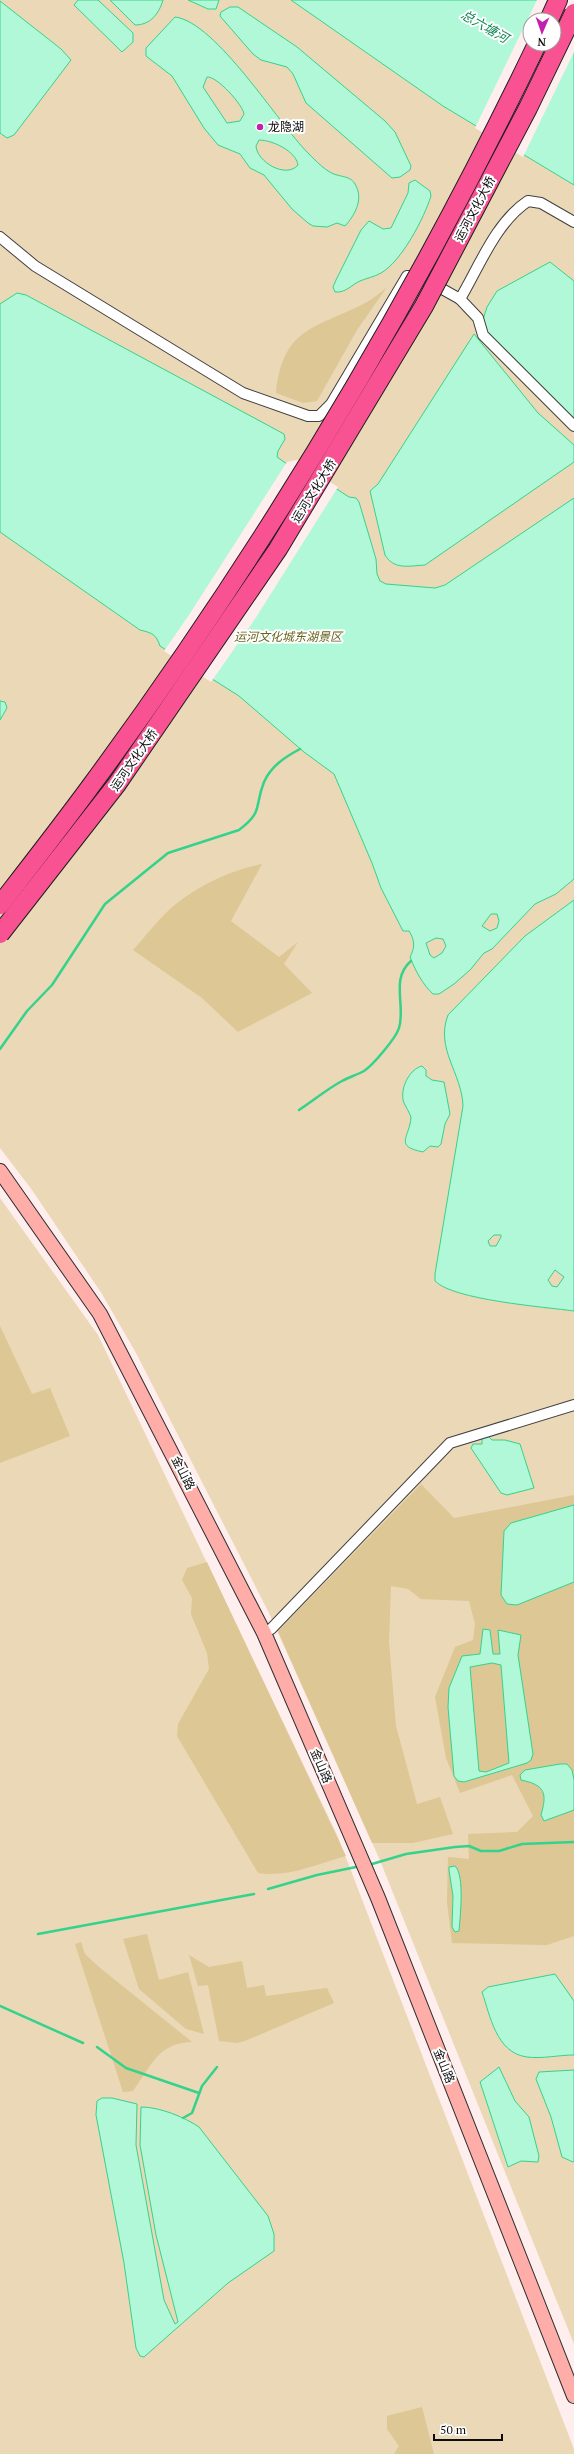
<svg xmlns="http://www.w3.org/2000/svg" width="574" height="2454" font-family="'PT Serif','Noto Sans SC',serif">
	<rect width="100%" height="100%" fill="#fee"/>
	<g fill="#ebd8b6">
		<path d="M0 0H291L443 106 574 185V2344L379 1858 269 1613 136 1353 102 1294 32 1190 0 1148Z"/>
		<path d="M0 1198 98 1335 338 1837 574 2449V2454H0Z"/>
	</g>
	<g fill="#dcc795">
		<path d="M387 287 357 330 317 401 303 403 276 393C283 325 317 329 367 302 374 298 381 292 387 287Z"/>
		<path d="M262 864 231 921 279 957 298 942 284 964 312 993 238 1032 202 998 133 950C145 937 156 922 170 909 194 888 230 870 262 864Z"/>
		<path d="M0 1326 32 1394 50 1388 70 1436 0 1463Z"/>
		<path d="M421 1484 454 1518 574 1495V1936L547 1945 452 1943 447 1902 448 1857 469 1859 468 1834 517 1832 533 1816 512 1775 460 1793 446 1758 435 1697 455 1647 473 1640 475 1624 469 1601 421 1599 408 1589 391 1586 389 1642 396 1726 417 1804 440 1797 453 1834 413 1843H372L278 1631Z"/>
		<path d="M207 1562 346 1856C317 1864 287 1878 258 1873L177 1736 178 1724 209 1669 207 1653 191 1614 192 1598 182 1580 187 1568Z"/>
		<path d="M147 1934 159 1980 188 1972 204 2034 186 2029 139 1989 123 1939Z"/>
		<path d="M81 1942 85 1954 99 1967 192 2042C158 2043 151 2066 133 2091L123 2092 75 1944Z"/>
		<path d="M189 1955 209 1967 242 1961 247 1988 264 1985 266 1996 327 1988 334 2003 245 2041 237 2043 219 2041 208 1985 198 1986Z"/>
		<path d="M422 2407 434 2454H394L399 2446 387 2429V2416Z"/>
	</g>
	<g fill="#b0f8d7" stroke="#35d28c" fill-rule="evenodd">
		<path d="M78 0H98L133 33V42L122 52 74 5Z"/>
		<path d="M110 0H163C159 14 150 25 135 25Z"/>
		<path d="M188 0H219L216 9H208Z"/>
		<path d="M291 0H559L574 9V185L443 106ZM530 20H554V44H530Z"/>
		<path d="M0 1 61 49 71 60 14 135 7 138 0 133Z"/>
		<path d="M230 7H238L297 47 385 121 395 132 411 166 410 170 400 177 392 178 306 103 293 74 287 67 261 60 253 54 220 16 221 12Z"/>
		<path d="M175 17C216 22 278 123 308 153 315 160 327 173 337 175 344 177 351 177 355 184 364 199 355 215 345 226L337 223 327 227 313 226 308 223 292 209 264 175 250 168 240 154 218 145 204 128 172 76 146 56V48ZM207 77C217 76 243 105 244 114L240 121 227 123 203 87ZM259 140C272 140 296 151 298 165 286 179 257 162 256 146Z"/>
		<path d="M415 180 430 191 431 196C424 218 402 261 381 273 374 277 367 278 360 281 351 285 346 293 335 292L333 287 336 280 361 230 369 221 383 229 391 228 408 193 409 183Z"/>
		<path d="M550 262 574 281V426L481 326 487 307 497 291Z"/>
		<path d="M17 293 26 295 284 434 285 439 278 451 277 457 287 464 306 469 349 497 356 498 359 502 376 559 377 574 380 581 386 584 435 588 445 585 574 498V879L556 894 535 904 492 949 484 953 470 970 454 984 439 994H433C423 985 415 970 410 957 415 948 415 940 409 931H403L381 888 372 863 334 774 304 752 239 696 160 646C156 634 152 633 140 630L0 532V304ZM491 914H497L499 921 497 928 490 931 482 926ZM436 938 443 939 446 946 442 953 434 958 430 955 426 943Z"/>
		<path d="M474 334 538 413 574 445V462L425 565C409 566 394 570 385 555L370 491 378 484Z"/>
		<path d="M0 701 5 702 7 708 0 720Z"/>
		<path d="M574 900V1311C545 1307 453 1300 435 1281V1274L463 1106C462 1073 435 1049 448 1015L525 936ZM494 1235H501V1237L496 1246H490L488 1241ZM555 1270 564 1277 557 1287 552 1286 548 1280Z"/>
		<path d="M422 1066 426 1070V1076L432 1080 444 1082 450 1114 445 1124 441 1144 438 1147 430 1146 423 1152C393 1146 410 1137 411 1117 409 1112 406 1107 404 1103 399 1090 409 1069 422 1066Z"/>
		<path d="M488 1436 492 1440H505L520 1444 534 1488 507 1495 501 1493 471 1448 473 1444H482V1437Z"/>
		<path d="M574 1505V1582L517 1605 507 1604 501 1595 504 1531 511 1523Z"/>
		<path d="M483 1629 490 1630 493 1654H500L498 1630 521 1635 518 1655 533 1754 531 1760 527 1763 464 1782 458 1781 454 1776 448 1707 449 1688 462 1656 480 1654ZM492 1663 501 1665 509 1763 486 1772 479 1771 470 1667Z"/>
		<path d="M560 1764H567L572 1770 574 1780V1810L544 1821 541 1815C547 1794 546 1785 521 1780L520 1775 525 1770Z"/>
		<path d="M455 1866C465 1875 460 1918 459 1931L455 1932 452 1927 453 1896 449 1870V1867Z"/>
		<path d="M555 1974 574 2001V2055C559 2055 542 2059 527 2057 496 2053 490 2015 482 1992L488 1987Z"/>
		<path d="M499 2067 515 2101 529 2117 539 2156 538 2162 521 2161 508 2167 480 2082Z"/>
		<path d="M574 2070V2161L573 2162 562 2157 551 2117 536 2079 539 2072Z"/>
		<path d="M102 2098H112L137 2104 136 2145 164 2300 175 2324 178 2322 156 2235 140 2145 141 2107C160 2107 184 2117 199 2127L268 2216 274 2234V2251L228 2283 144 2357 140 2356 136 2348 124 2263 96 2115 97 2101Z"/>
	</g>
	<g fill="#fee" fill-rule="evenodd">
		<path d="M537 0H563L574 6V52L523 157 475 128ZM530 20H554V44H530Z"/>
		<path d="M301 459 307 468 338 487 255 619 211 682 164 651 189 615 287 462Z"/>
	</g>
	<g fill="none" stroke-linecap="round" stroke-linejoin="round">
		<g stroke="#35d28c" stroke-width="2.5">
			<path d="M0 1049 27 1011 52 985 105 904 168 853 239 830C264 811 254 807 264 782 271 766 285 757 300 749"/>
			<path d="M299 1110C313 1101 327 1089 342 1081 349 1077 357 1075 364 1071 373 1065 396 1038 399 1028 406 1006 390 979 411 961"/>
			<path d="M372 1864 406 1854 455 1847 469 1846 481 1851H499L522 1844 574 1842"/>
			<path d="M268 1889 317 1875 356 1867"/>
			<path d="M38 1934 254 1894"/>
			<path d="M0 2006 83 2043"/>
			<path d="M97 2047 126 2068 199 2093"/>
			<path d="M183 2118 192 2113 202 2086 217 2067"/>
		</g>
		<g stroke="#404040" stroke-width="12">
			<g id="street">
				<path d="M574 222 541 203 528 201C496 222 479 267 460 299L478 318 483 335 574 426"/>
				<path d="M0 237 35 266 243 393 308 416H319L331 404 407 276H419L460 299"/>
				<path d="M264 1633 271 1629 450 1443 574 1405"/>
			</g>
		</g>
		<g stroke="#2f2f2f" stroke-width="16">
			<path id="secondary" d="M0 1171 100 1314 264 1633 378 1898 574 2396"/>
		</g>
		<g stroke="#1e1e1e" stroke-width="20">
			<path id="highway" d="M549 20 558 0"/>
		</g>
		<use href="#street" stroke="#fff" stroke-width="10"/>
		<use href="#secondary" stroke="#ffada9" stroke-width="14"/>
		<use href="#highway" stroke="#f95292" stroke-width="18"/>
		<g stroke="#1e1e1e" stroke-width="20" stroke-linecap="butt">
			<g id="highway-bridge">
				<path d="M0 905C31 865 63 824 93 783 263 552 413 303 537 44"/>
				<path d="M0 934 117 784 278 549 424 306 528 108 574 13"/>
			</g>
		</g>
		<use href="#highway-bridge" stroke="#f95292" stroke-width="18"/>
	</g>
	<circle fill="#c221b0" stroke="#fff" stroke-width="1.5" cx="260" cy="127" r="4"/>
	<g text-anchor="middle" stroke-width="4" stroke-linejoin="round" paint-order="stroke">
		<g font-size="12" fill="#0d0d0d" stroke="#fff" text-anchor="start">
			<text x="268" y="131">龙隐湖</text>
		</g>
		<g font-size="12" fill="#0d0d0d" stroke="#fff">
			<text transform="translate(475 209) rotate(-62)" y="4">运河文化大桥</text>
			<text transform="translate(314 491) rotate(-58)" y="4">运河文化大桥</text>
			<text transform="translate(134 760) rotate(-55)" y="4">运河文化大桥</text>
			<text transform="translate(183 1473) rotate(63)" y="4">金山路</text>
			<text transform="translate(321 1766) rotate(67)" y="4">金山路</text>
			<text transform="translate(444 2066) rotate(68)" y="4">金山路</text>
		</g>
		<g font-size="12" font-style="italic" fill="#67641b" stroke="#fff">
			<text x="288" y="641">运河文化城东湖景区</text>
		</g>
		<g font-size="13" font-style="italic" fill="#128657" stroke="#fff">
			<text transform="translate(485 26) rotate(30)" y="5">总六塘河</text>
		</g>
	</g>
	<g transform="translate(542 32) rotate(182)"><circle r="19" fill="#ffffff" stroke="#9e9e9e"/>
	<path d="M0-3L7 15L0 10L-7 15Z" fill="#c221b0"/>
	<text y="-6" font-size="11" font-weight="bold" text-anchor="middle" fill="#0d0d0d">N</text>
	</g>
	<path d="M434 2434v6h68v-6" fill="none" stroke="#0d0d0d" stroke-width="2"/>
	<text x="440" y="2434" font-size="12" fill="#0d0d0d" stroke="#ffffff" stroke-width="3" paint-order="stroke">50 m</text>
</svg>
